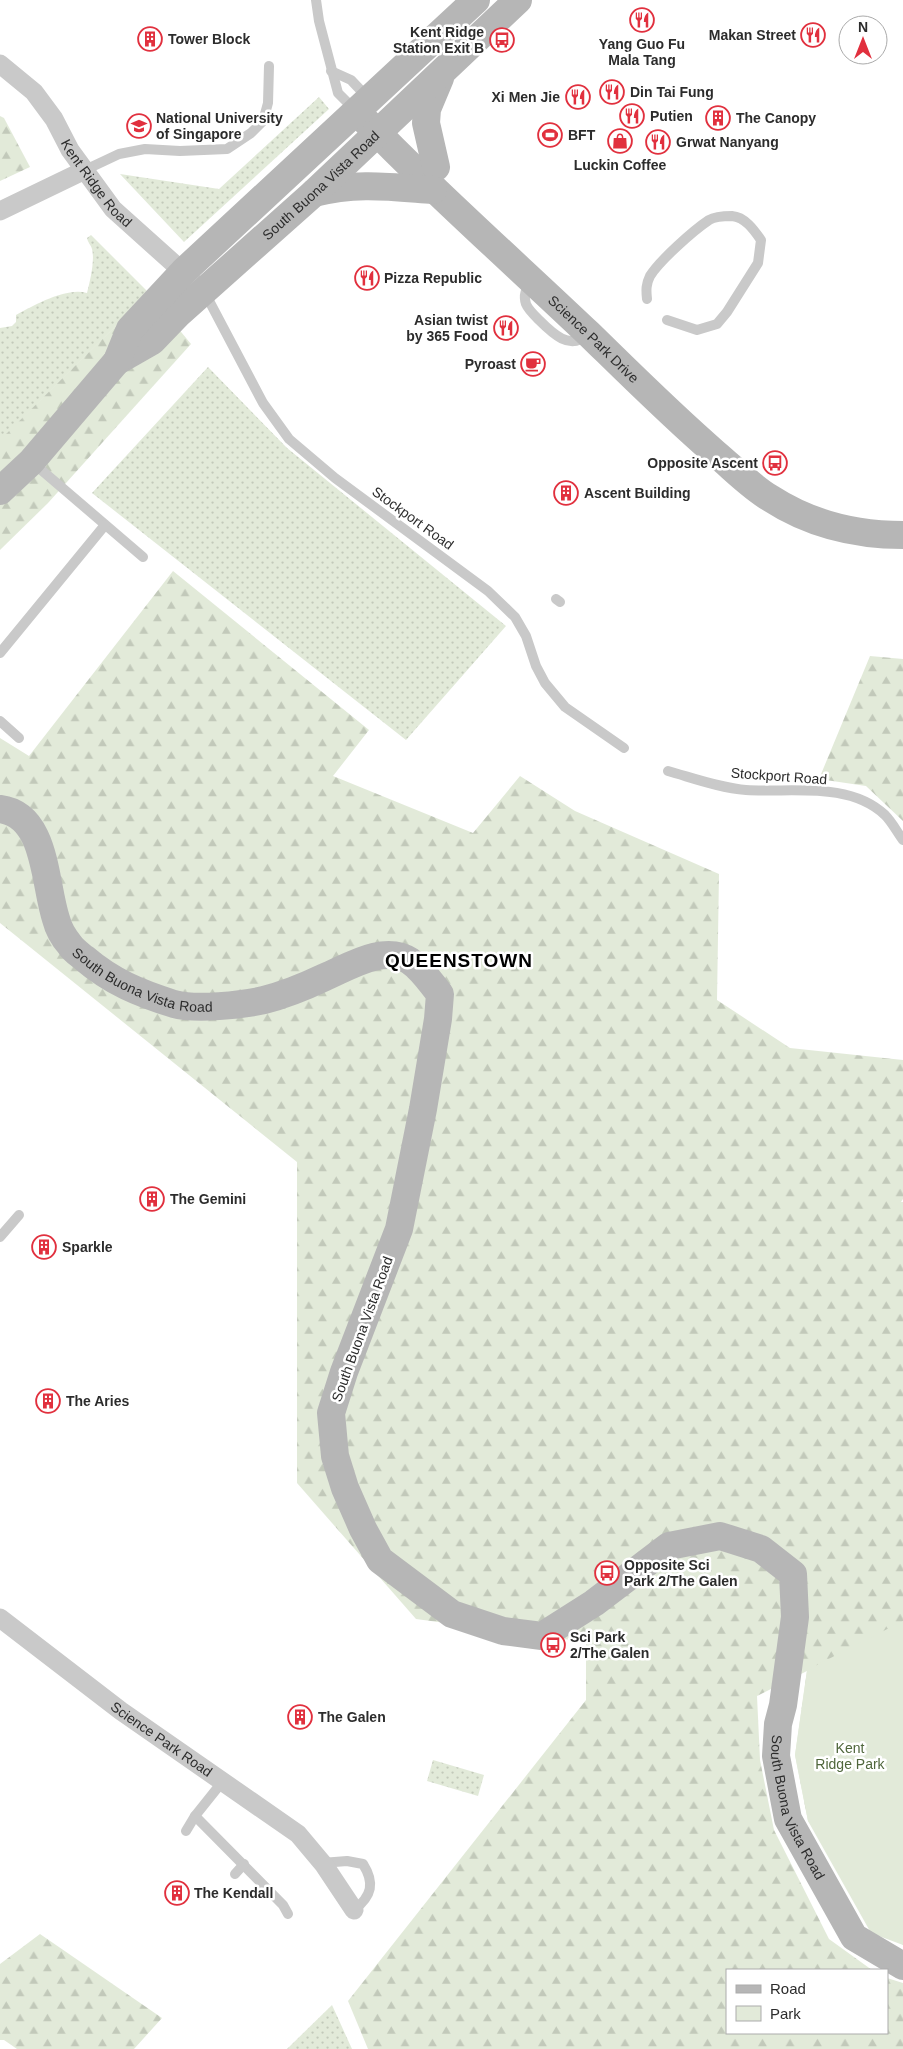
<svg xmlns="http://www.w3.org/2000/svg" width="903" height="2049" font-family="Helvetica,sans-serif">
	<defs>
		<pattern id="grass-dots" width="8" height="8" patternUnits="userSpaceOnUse" patternTransform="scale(1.25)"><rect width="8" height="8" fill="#e2ead9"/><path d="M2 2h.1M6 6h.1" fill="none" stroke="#c2c9ba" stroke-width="1.8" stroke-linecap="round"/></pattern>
		<pattern id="forest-firs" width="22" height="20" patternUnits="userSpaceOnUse" patternTransform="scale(1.25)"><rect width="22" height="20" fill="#e2ead9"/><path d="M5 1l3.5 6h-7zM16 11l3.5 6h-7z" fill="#c2c9ba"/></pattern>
	</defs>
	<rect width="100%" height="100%" fill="#fff"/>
	<g fill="url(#grass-dots)">
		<path d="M319 97 329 109 184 242 120 174 219 189Z"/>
		<path d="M91 235 149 293 0 441V328L12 326 16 322V315C35 305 66 287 87 293 90 281 95 261 92 249 91 245 88 243 87 238Z"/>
		<path d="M208 367 287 448 506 626 406 740 92 493Z"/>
		<path d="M433 1760 484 1775 478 1796 427 1781Z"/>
		<path d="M332 2005 352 2049H287Z"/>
	</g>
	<g fill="url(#forest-firs)">
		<path d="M0 116 4 118 30 167 0 181Z"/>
		<path d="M149 293 191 344 48 503 0 550V440Z"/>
		<path d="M173 571 369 730 333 776 473 833 520 776 575 811 719 874 717 1000 790 1048 903 1060V1199L901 1202H903V1945L808 1821 795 1755 807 1671 757 1696 760 1760 774 1830 829 1939 872 1970H727V2033H887V1978L903 1983V2049H368L348 2001 586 1700V1642L416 1619 297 1483V1162L0 923V738L29 756Z"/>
		<path d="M870 656 903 659V821L866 786 819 779Z"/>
		<path d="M40 1934 162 2018 134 2049H17L4 2040H0V1964Z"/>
	</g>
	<path fill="#e2ead9" d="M903 1621V1945L871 1933 808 1821 795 1755 807 1670Z"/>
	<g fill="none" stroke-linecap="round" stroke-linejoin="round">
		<g stroke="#c9c9c9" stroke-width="10">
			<path d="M316 0 319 21 338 93 356 111"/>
			<path d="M331 71 351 80 368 98"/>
			<path d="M85 170 119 154 145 149 180 151 227 149 251 133 263 121 268 103 269 66"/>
			<path d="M532 282C526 288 523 295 526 304 528 309 534 315 538 319 551 332 570 352 587 334"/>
			<path d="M205 293 263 403 289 439 335 478 488 591 515 617 526 636 536 666 545 683 565 707 624 748"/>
			<path d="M647 299C646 290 646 284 650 276 660 260 694 230 709 220 714 217 726 216 732 216 745 217 754 230 761 240L758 263 727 312 717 324 697 330 667 320"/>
			<path d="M32 462 143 557"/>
			<path d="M556 599 560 602"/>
			<path d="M0 653 105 525"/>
			<path d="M0 721 19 738"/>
			<path d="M668 771C693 778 720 788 746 790 791 793 849 781 885 815 892 822 897 832 903 840"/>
			<path d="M0 1237 19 1215"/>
			<path d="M195 1816 283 1905 288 1914"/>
			<path d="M186 1831 195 1816 223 1781"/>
			<path d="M322 1863 347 1861 363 1864C375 1883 372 1896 354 1910"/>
			<path d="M235 1874 244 1864"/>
		</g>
		<g stroke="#c9c9c9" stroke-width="19">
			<path id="s1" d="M0 64 34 92 54 119 70 150 113 209 191 279"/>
			<path d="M0 211 85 170"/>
			<path id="s2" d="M0 1618 121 1711 298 1834 324 1865 354 1910"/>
		</g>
		<g stroke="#b6b6b6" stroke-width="28">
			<path id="s3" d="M357 112C431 189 511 260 589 334 630 374 671 415 715 453 733 468 750 486 770 498 810 524 856 535 903 535"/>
			<path d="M436 167 426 123 427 109 440 78"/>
			<path d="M314 193C356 182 391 187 433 190"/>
			<path id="s4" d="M117 361 152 341 178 314 314 193 518 0"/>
			<path d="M0 491 31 462 117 361 130 329 184 271 476 0"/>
			<path id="s5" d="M0 809C47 815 44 883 56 919 58 927 64 938 70 945 73 950 79 954 84 958 112 982 139 993 174 1004 196 1010 242 1005 264 1000 284 995 306 986 325 977 349 967 384 944 410 961 422 969 431 983 440 994L438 1019 423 1109 399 1229 344 1372 331 1413 335 1456 345 1488 363 1529 380 1560 452 1614 503 1631 542 1636 594 1603 669 1546 720 1536 761 1549 793 1574 795 1617 783 1705 778 1724 776 1756 788 1819 854 1937 903 1966"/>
		</g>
	</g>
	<defs>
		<g id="restaurant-ring" transform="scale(1.25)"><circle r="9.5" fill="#fff" stroke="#e1303e" stroke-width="1.5"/><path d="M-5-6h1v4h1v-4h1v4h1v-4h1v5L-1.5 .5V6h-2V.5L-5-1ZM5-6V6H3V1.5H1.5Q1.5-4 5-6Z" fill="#e1303e"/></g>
		<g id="building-ring" transform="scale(1.25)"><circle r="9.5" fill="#fff" stroke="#e1303e" stroke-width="1.5"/><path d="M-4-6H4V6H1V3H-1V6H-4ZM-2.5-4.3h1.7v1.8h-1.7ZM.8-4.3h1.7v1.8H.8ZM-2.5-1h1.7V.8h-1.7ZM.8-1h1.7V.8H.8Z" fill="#e1303e"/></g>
		<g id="bus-ring" transform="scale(1.25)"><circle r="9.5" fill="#fff" stroke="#e1303e" stroke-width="1.5"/><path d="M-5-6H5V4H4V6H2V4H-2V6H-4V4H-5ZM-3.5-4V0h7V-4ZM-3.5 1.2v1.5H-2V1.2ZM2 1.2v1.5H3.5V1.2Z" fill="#e1303e"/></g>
		<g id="university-ring" transform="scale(1.25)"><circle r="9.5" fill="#fff" stroke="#e1303e" stroke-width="1.5"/><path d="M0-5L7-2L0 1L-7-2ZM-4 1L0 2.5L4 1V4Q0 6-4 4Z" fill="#e1303e"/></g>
		<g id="stadium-ring" transform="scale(1.25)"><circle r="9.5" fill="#fff" stroke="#e1303e" stroke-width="1.5"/><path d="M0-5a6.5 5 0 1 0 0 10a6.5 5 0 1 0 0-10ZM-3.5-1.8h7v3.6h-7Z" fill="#e1303e"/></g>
		<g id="shop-ring" transform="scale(1.25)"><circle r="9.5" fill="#fff" stroke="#e1303e" stroke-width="1.5"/><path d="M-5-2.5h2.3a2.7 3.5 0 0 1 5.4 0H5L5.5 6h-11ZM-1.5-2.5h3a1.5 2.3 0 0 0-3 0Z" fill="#e1303e"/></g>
		<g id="cafe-ring" transform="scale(1.25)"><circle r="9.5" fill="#fff" stroke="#e1303e" stroke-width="1.5"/><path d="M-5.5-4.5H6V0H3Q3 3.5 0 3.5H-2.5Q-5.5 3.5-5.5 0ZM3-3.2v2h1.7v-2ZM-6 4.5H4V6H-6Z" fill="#e1303e"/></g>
	</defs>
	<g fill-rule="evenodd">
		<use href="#restaurant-ring" x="642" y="20"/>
		<use href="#restaurant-ring" x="813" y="35"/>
		<use href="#building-ring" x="150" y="39"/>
		<use href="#bus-ring" x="502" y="40"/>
		<use href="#restaurant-ring" x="612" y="92"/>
		<use href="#restaurant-ring" x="578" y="97"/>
		<use href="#restaurant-ring" x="632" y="116"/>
		<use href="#building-ring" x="718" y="118"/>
		<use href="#university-ring" x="139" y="126"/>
		<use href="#stadium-ring" x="550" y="135"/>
		<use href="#shop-ring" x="620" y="141"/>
		<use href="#restaurant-ring" x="658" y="142"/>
		<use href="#restaurant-ring" x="367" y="278"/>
		<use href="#restaurant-ring" x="506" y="328"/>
		<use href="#cafe-ring" x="533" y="364"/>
		<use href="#bus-ring" x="775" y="463"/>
		<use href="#building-ring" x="566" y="493"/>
		<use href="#building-ring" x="152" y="1199"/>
		<use href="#building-ring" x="44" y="1247"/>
		<use href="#building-ring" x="48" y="1401"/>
		<use href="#bus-ring" x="607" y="1573"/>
		<use href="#bus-ring" x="553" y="1645"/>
		<use href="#building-ring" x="300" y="1717"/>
		<use href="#building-ring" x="177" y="1893"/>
	</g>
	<g text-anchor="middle" stroke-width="5" stroke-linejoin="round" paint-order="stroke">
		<g font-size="14" font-weight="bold" fill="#2c2c2c" stroke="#fff" text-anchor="start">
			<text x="484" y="37" text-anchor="end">Kent Ridge<tspan x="484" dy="16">Station Exit B</tspan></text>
			<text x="796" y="40" text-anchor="end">Makan Street</text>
			<text x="168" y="44">Tower Block</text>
			<text x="642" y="49" text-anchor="middle">Yang Guo Fu<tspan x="642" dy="16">Mala Tang</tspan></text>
			<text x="630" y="97">Din Tai Fung</text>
			<text x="560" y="102" text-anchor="end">Xi Men Jie</text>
			<text x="650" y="121">Putien</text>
			<text x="156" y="123">National University<tspan x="156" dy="16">of Singapore</tspan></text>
			<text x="736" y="123">The Canopy</text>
			<text x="568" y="140">BFT</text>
			<text x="676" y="147">Grwat Nanyang</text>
			<text x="620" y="170" text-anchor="middle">Luckin Coffee</text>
			<text x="384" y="283">Pizza Republic</text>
			<text x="488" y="325" text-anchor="end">Asian twist<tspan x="488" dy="16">by 365 Food</tspan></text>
			<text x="516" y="369" text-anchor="end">Pyroast</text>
			<text x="758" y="468" text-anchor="end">Opposite Ascent</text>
			<text x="584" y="498">Ascent Building</text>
			<text x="170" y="1204">The Gemini</text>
			<text x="62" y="1252">Sparkle</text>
			<text x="66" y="1406">The Aries</text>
			<text x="624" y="1570">Opposite Sci<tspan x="624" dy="16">Park 2/The Galen</tspan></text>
			<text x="570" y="1642">Sci Park<tspan x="570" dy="16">2/The Galen</tspan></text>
			<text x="318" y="1722">The Galen</text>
			<text x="194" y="1898">The Kendall</text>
		</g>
		<g font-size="14" fill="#2c2c2c" stroke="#fff">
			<text dy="5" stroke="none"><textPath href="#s1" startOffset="155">Kent Ridge Road</textPath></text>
			<text dy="5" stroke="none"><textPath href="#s4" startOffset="270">South Buona Vista Road</textPath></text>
			<text dy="5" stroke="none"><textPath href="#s3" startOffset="328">Science Park Drive</textPath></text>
			<text transform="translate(413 518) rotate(36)" y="5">Stockport Road</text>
			<text transform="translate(779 776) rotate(4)" y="5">Stockport Road</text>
			<text dy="5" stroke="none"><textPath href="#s5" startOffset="245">South Buona Vista Road</textPath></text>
			<text transform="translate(362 1329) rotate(-70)" y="5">South Buona Vista Road</text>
			<text dy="5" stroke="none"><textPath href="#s2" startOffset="202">Science Park Road</textPath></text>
			<text dy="5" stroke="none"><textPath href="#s5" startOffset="1879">South Buona Vista Road</textPath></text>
		</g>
		<g font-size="14" fill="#4f663b" stroke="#fff">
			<text x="850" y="1753">Kent<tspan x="850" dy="16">Ridge Park</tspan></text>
		</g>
		<g font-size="19" font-weight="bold" letter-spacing="1" fill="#000" stroke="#fff">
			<text x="459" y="967">QUEENSTOWN</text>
		</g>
	</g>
	<rect x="726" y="1969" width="162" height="65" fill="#ffffff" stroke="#ababab"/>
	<rect x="736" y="1985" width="25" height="8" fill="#b6b6b6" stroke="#ababab"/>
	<text x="770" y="1994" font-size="15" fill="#2c2c2c">Road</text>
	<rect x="736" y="2006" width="25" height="15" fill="#e2ead9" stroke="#ababab"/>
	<text x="770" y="2019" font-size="15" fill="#2c2c2c">Park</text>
	<g transform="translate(863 40)"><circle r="24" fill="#ffffff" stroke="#ababab"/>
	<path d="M0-4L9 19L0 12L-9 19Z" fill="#e1303e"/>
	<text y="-8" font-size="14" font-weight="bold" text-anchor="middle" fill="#2c2c2c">N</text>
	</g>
</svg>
